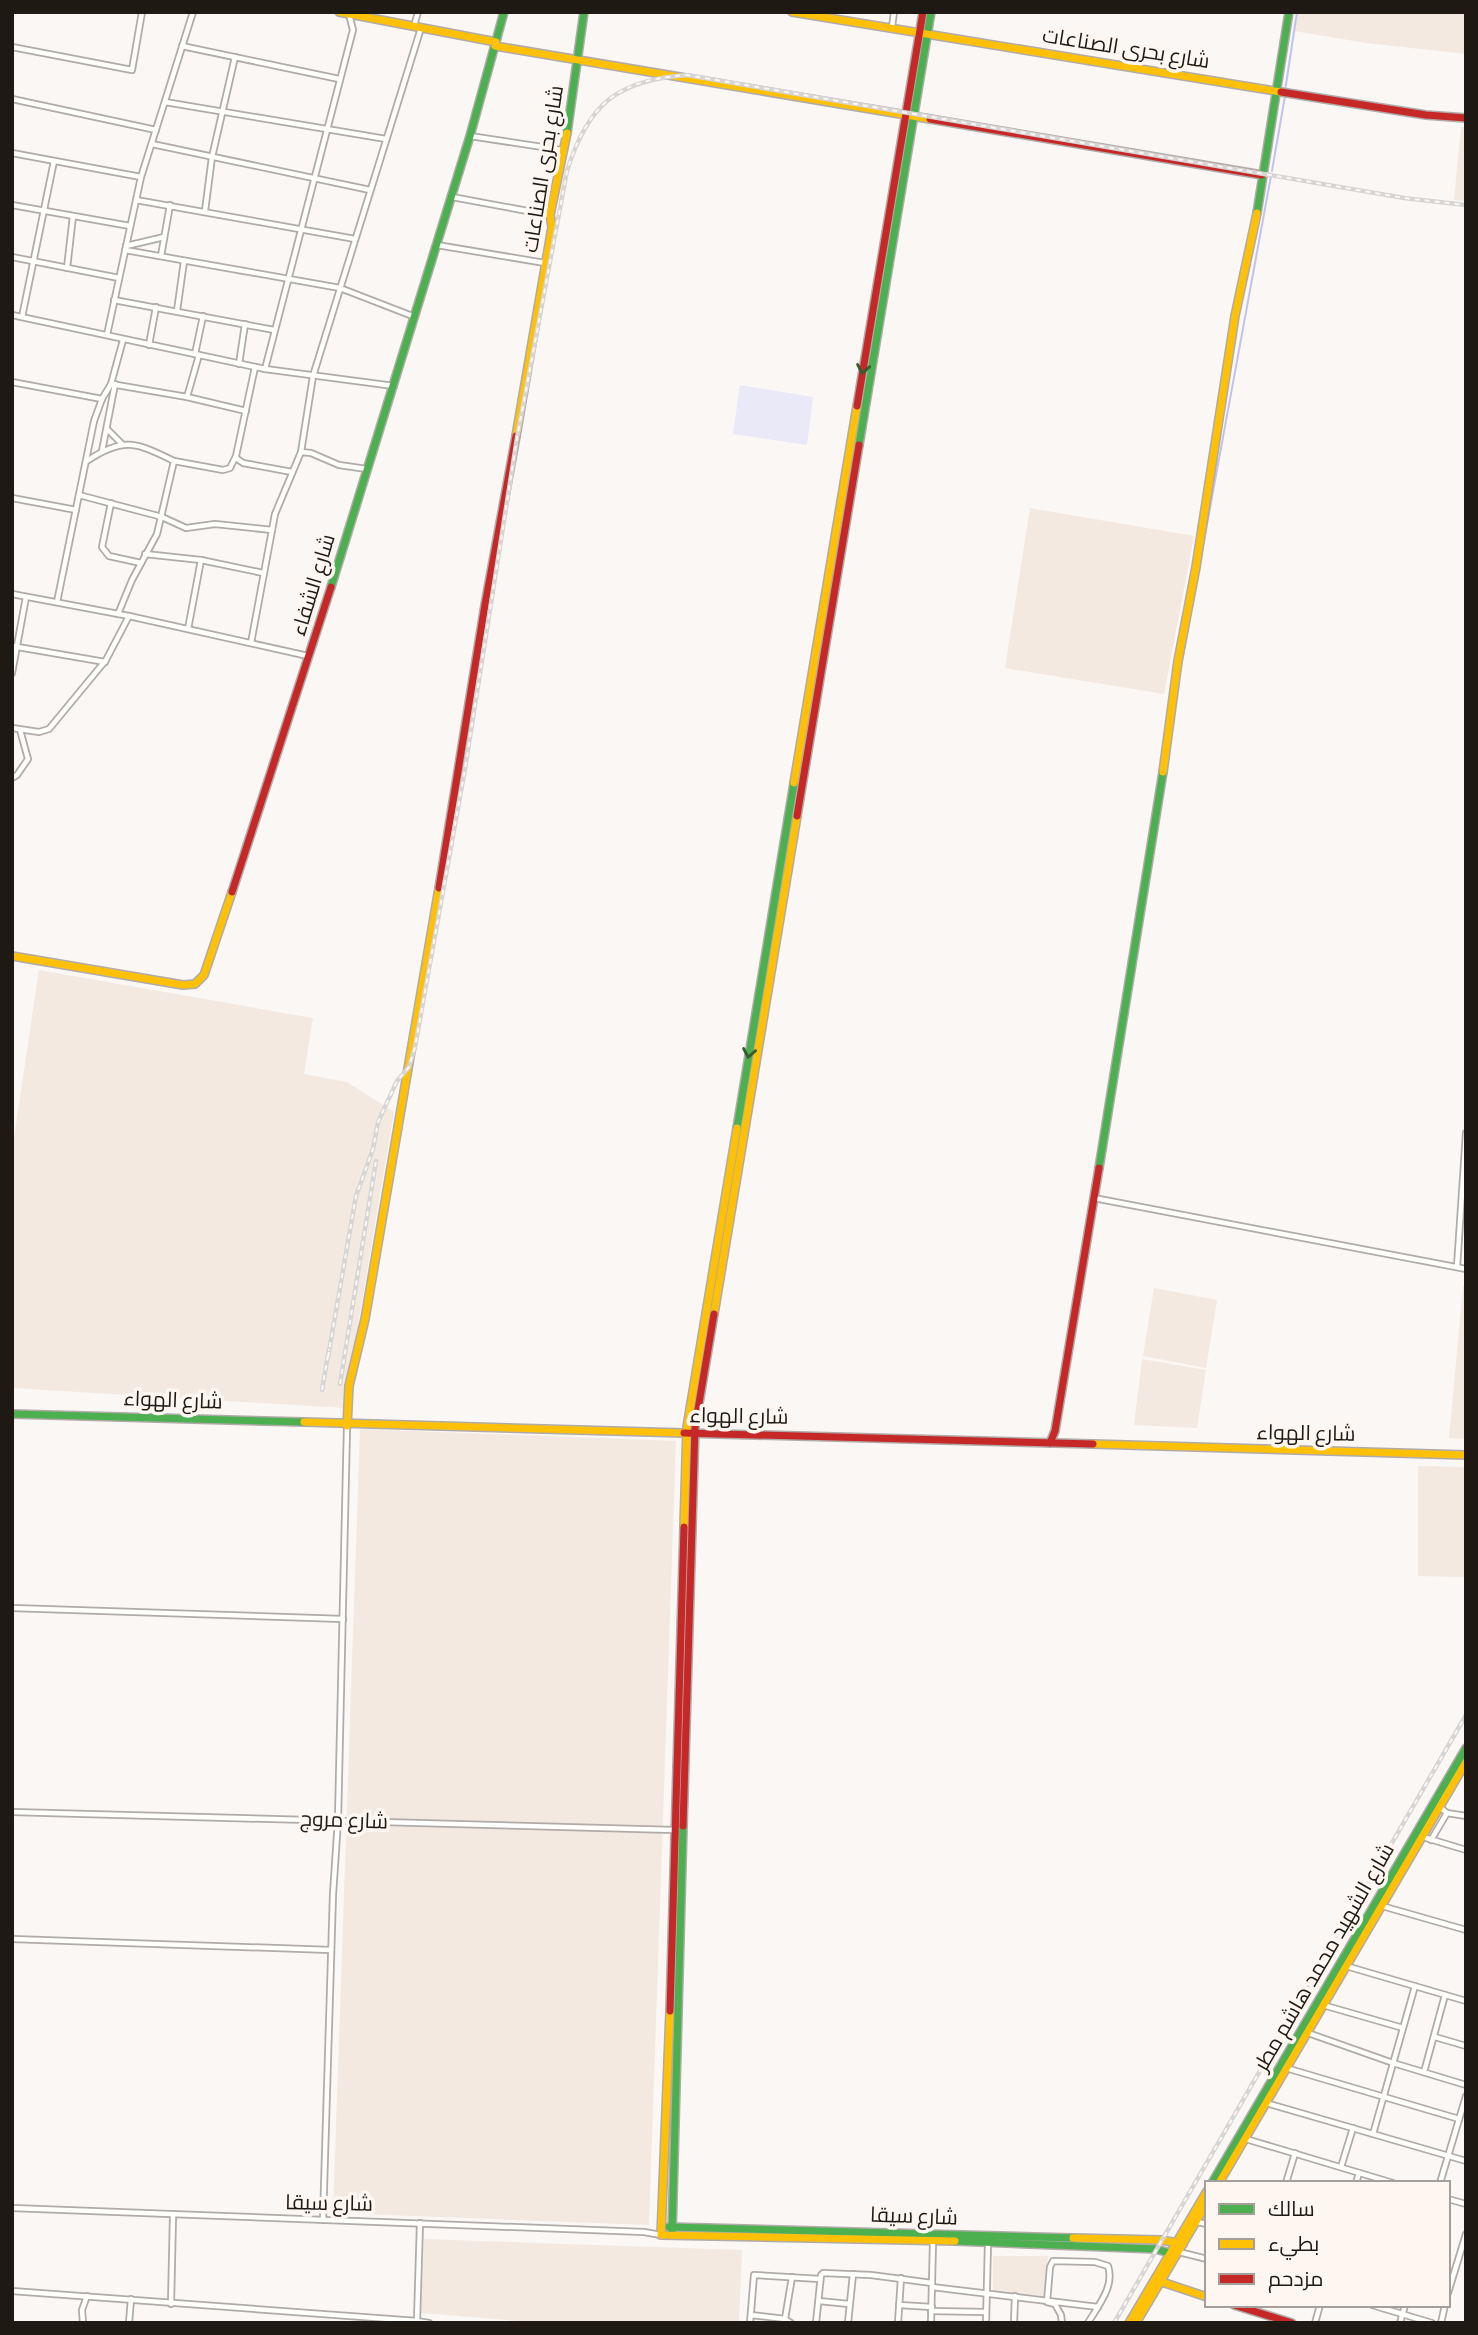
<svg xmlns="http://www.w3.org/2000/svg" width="1478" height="2335" font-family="Commissioner,Cairo,sans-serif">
	<rect width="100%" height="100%" fill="#fbf7f4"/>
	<g fill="#f3e9e1">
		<path d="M1297 12H1466V54L1366 43 1294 31Z"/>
		<path d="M1461 127H1466V201L1454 200Z"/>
		<path d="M1030 508 1194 536 1164 694 1005 668Z"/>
		<path d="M39 970 313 1018 304 1074 347 1082 394 1112 344 1408 12 1388V1151Z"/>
		<path d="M1463 1286 1466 1287V1439L1449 1438Z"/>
		<path d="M1154 1288 1217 1300 1206 1368 1143 1356Z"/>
		<path d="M1142 1359 1206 1370 1197 1428 1134 1425Z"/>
		<path d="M360 1429 676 1441 649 2225 333 2213Z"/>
		<path d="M1418 1466 1466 1467V1577L1418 1576Z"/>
		<path d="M424 2239 742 2250 739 2323H543L421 2313Z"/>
		<path d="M993 2256H1048L1046 2296 993 2292Z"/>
	</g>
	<path fill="#e9e9f7" d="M740 385 813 397 807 445 733 434Z"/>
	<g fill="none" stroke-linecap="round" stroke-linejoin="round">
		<g stroke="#c2c2f2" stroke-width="2">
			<path d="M1285 91 1297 12"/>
			<path d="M1272 171 1285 96"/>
			<path d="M1201 557 1271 176"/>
			<path d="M1181 667 1191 611"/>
		</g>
		<g stroke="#b0aba8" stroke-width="8">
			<g id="street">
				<path d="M414 26 418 12"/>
				<path d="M892 27 894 12"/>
				<path d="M182 46 339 79"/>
				<path d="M12 47 132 70 142 12"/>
				<path d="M12 99 156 130"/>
				<path d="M165 102 386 139"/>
				<path d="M470 136 562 150"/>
				<path d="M152 144 370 190"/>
				<path d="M12 153 141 177"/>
				<path d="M452 197 549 215"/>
				<path d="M136 200 355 239"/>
				<path d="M12 205 130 226"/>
				<path d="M205 211 212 157 235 57"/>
				<path d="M437 245 545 263"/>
				<path d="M126 246 164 237"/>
				<path d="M125 250 340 288 415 317"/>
				<path d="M161 256 170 205"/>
				<path d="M12 257 119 278"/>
				<path d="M67 268 73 216"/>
				<path d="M114 300 274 330"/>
				<path d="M177 311 184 261"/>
				<path d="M12 315 265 369 394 386"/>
				<path d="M22 317 54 161"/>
				<path d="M107 335 141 177 193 12"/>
				<path d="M149 345 156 307"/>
				<path d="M195 354 203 316"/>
				<path d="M199 355 187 397 246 411"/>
				<path d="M239 364 245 324"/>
				<path d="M265 369 353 30 349 14"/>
				<path d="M12 382 102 399"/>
				<path d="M111 384 187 397"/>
				<path d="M108 430 122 444"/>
				<path d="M102 451 115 384"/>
				<path d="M301 452 313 376 421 28"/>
				<path d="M236 458 243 463 292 472"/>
				<path d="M87 461C124 436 137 443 174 461L157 534 132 580 118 614"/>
				<path d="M174 461 223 470 230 468 236 456 255 367"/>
				<path d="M79 495 162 517 186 528 215 524 272 530"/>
				<path d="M12 498 76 510"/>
				<path d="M111 503 102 547 109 556 141 563"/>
				<path d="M145 554 201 560 263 573"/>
				<path d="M12 594 129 616 308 656"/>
				<path d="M57 602 94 421 102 399 111 384 123 340"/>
				<path d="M188 629 201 560"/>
				<path d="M251 643 275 514 301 452 311 453 339 465 367 469"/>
				<path d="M12 646 105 662"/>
				<path d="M12 673 26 597"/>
				<path d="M12 728 39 732 49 729 106 660 129 616"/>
				<path d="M12 778 17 775 28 759 20 730"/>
				<path d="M1094 1198 1466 1269"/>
				<path d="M1457 1267 1466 1133"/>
				<path d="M12 1608 343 1619"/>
				<path d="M1441 1808 1447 1813 1466 1816"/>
				<path d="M12 1812 675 1830"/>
				<path d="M1423 1837 1466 1850"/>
				<path d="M1431 1840 1447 1813"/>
				<path d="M1382 1906 1466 1930"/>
				<path d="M12 1939 331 1950"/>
				<path d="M1346 1966 1466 2001"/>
				<path d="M1323 2005 1403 2028"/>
				<path d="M1308 2033 1393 2063 1466 2085"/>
				<path d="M1435 2037 1466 2046"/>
				<path d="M1286 2068 1459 2119"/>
				<path d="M1424 2072 1445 1995"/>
				<path d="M1266 2103 1466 2161"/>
				<path d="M1373 2134 1415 1986"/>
				<path d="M1246 2139 1393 2183"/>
				<path d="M1341 2167 1353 2128"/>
				<path d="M1286 2183 1295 2153"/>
				<path d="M1356 2183 1359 2173"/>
				<path d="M1440 2183 1466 2096"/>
				<path d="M1448 2199 1466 2204"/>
				<path d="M12 2208 644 2232 661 2235"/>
				<path d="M323 2220 333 1894 338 1820 347 1427"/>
				<path d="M1197 2222 1207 2224"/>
				<path d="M420 2223 417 2321 429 2323"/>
				<path d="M1179 2252 1207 2259"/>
				<path d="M932 2287 1098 2307"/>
				<path d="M12 2291 417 2321"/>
				<path d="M1448 2293 1466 2234"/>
				<path d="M819 2301 849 2304"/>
				<path d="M171 2304 173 2216"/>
				<path d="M899 2305 932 2307"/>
				<path d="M1372 2305 1432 2323"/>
				<path d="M931 2311 986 2312"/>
				<path d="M751 2315 785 2319 791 2323"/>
				<path d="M785 2319 792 2277"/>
				<path d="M83 2323 82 2310 87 2296"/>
				<path d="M129 2323 131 2299"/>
				<path d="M750 2323 754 2275 820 2279"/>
				<path d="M816 2323 821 2275 823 2273 871 2275 932 2283"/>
				<path d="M848 2323 853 2274"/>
				<path d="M898 2323 901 2278"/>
				<path d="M931 2323 933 2242"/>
				<path d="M986 2323 988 2243"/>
				<path d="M1014 2323 1015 2296"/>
				<path d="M1062 2323 1061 2315 1055 2304 1047 2302 1050 2267 1053 2261 1095 2262 1108 2266C1115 2286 1098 2306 1088 2323"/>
				<path d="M1315 2323 1320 2305"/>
				<path d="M1400 2323 1405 2305"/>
				<path d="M1441 2323 1445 2305"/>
			</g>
		</g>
		<g stroke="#b0aba8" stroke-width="10">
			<g id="fast">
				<path d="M567 133 584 12"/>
				<path d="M1257 213 1289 12"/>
				<path d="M859 445 931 12"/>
				<path d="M331 587 470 136 504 12"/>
				<path d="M737 1128 794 783"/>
				<path d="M1099 1168 1163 772"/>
				<path d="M12 1414 304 1422"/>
				<path d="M1212 2183 1466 1748"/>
				<path d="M669 2227 1073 2238"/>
				<path d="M672 2235 683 1826"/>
				<path d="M955 2241 1156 2249 1176 2255"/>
			</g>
		</g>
		<g stroke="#b0aba8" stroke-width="10">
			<g id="slow">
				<path d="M339 12 496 42"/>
				<path d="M792 12 1281 92"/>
				<path d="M495 46 930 119"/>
				<path d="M516 436 552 227 550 215 567 133"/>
				<path d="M1163 772 1178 661 1196 567 1235 316 1257 213"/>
				<path d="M794 783 857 406"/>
				<path d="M12 956 183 985 195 984 204 975 232 892"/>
				<path d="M714 1314 797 816"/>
				<path d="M304 1422 684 1433"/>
				<path d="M347 1426 349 1386 365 1319 439 888"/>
				<path d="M1093 1444 1466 1455"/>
				<path d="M684 1527 687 1427 737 1128"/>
				<path d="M670 2011 661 2235 955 2241"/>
				<path d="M1219 2183 1466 1762"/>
				<path d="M1073 2238 1161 2240 1183 2244"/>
				<path d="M1156 2280 1207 2297"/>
				<path d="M1129 2323 1207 2191"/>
				<path d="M1136 2323 1207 2203"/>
			</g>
		</g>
		<g stroke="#b0aba8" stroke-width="10">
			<g id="jam">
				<path d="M1281 92 1426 115 1466 118"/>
				<path d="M930 119 1262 175"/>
				<path d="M857 406 923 12"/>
				<path d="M797 816 859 445"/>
				<path d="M439 888 485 605 516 436"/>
				<path d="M232 892 331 587"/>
				<path d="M684 1433 1093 1444"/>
				<path d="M1050 1443 1055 1431 1099 1168"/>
				<path d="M683 1826 695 1427 714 1314"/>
				<path d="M670 2011 684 1527"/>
				<path d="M1234 2305 1292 2323"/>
			</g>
		</g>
		<use href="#street" stroke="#fefefd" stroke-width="4.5"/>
		<use href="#fast" stroke="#4caf50" stroke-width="7"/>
		<use href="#slow" stroke="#ffc107" stroke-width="7"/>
		<use href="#jam" stroke="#c62828" stroke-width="7"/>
		<g stroke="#d6d5d5" stroke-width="4.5">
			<g id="rail">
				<path d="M328 1357 356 1196 373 1149 378 1122 397 1081 409 1067 415 1047 465 769 517 438 567 171C588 104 617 80 687 75L1404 198 1466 205"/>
				<path d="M340 1384 376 1161"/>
				<path d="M322 1390 329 1349"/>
				<path d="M1114 2323 1466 1715"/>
			</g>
		</g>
		<use href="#rail" stroke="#fef7f1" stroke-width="2" stroke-dasharray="5" stroke-linecap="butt"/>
	</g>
	<defs><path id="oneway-chevron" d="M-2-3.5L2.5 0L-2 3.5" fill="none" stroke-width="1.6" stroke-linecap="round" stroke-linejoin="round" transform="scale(1.75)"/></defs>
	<g stroke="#335c2f">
		<use href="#oneway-chevron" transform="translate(863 369) rotate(100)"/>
		<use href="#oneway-chevron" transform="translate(749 1053) rotate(100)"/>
	</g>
	<g text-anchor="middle" stroke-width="7" stroke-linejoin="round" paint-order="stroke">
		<g font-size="21" fill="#1f1914" stroke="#fef7f1">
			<text transform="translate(1126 48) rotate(9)" y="7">شارع بحرى الصناعات</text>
			<text transform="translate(543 169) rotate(-81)" y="7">شارع بحرى الصناعات</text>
			<text transform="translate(313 585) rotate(-73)" y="7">شارع الشفاء</text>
			<text transform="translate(173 1400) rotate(2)" y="7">شارع الهواء</text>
			<text transform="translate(739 1416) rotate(1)" y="7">شارع الهواء</text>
			<text transform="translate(1306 1433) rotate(1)" y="7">شارع الهواء</text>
			<text transform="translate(344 1820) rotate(2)" y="7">شارع مروج</text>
			<text transform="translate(1324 1957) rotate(-60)" y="7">شارع الشهيد محمد هاشم مطر</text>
			<text transform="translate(329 2203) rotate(1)" y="7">شارع سيقا</text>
			<text transform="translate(914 2216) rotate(2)" y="7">شارع سيقا</text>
		</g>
	</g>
	<rect width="1478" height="2335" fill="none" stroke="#1f1914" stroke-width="28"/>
	<rect x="1205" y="2181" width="245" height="126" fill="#fef7f1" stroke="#a59e99" stroke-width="2"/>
	<rect x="1219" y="2204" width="35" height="10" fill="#4caf50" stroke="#a59e99" stroke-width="2"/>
	<text x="1268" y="2216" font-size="21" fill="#1f1914">سالك</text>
	<rect x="1219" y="2239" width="35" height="10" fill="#ffc107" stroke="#a59e99" stroke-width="2"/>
	<text x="1268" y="2251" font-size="21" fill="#1f1914">بطيء</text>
	<rect x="1219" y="2274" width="35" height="10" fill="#c62828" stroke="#a59e99" stroke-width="2"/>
	<text x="1268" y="2286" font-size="21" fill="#1f1914">مزدحم</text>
</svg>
